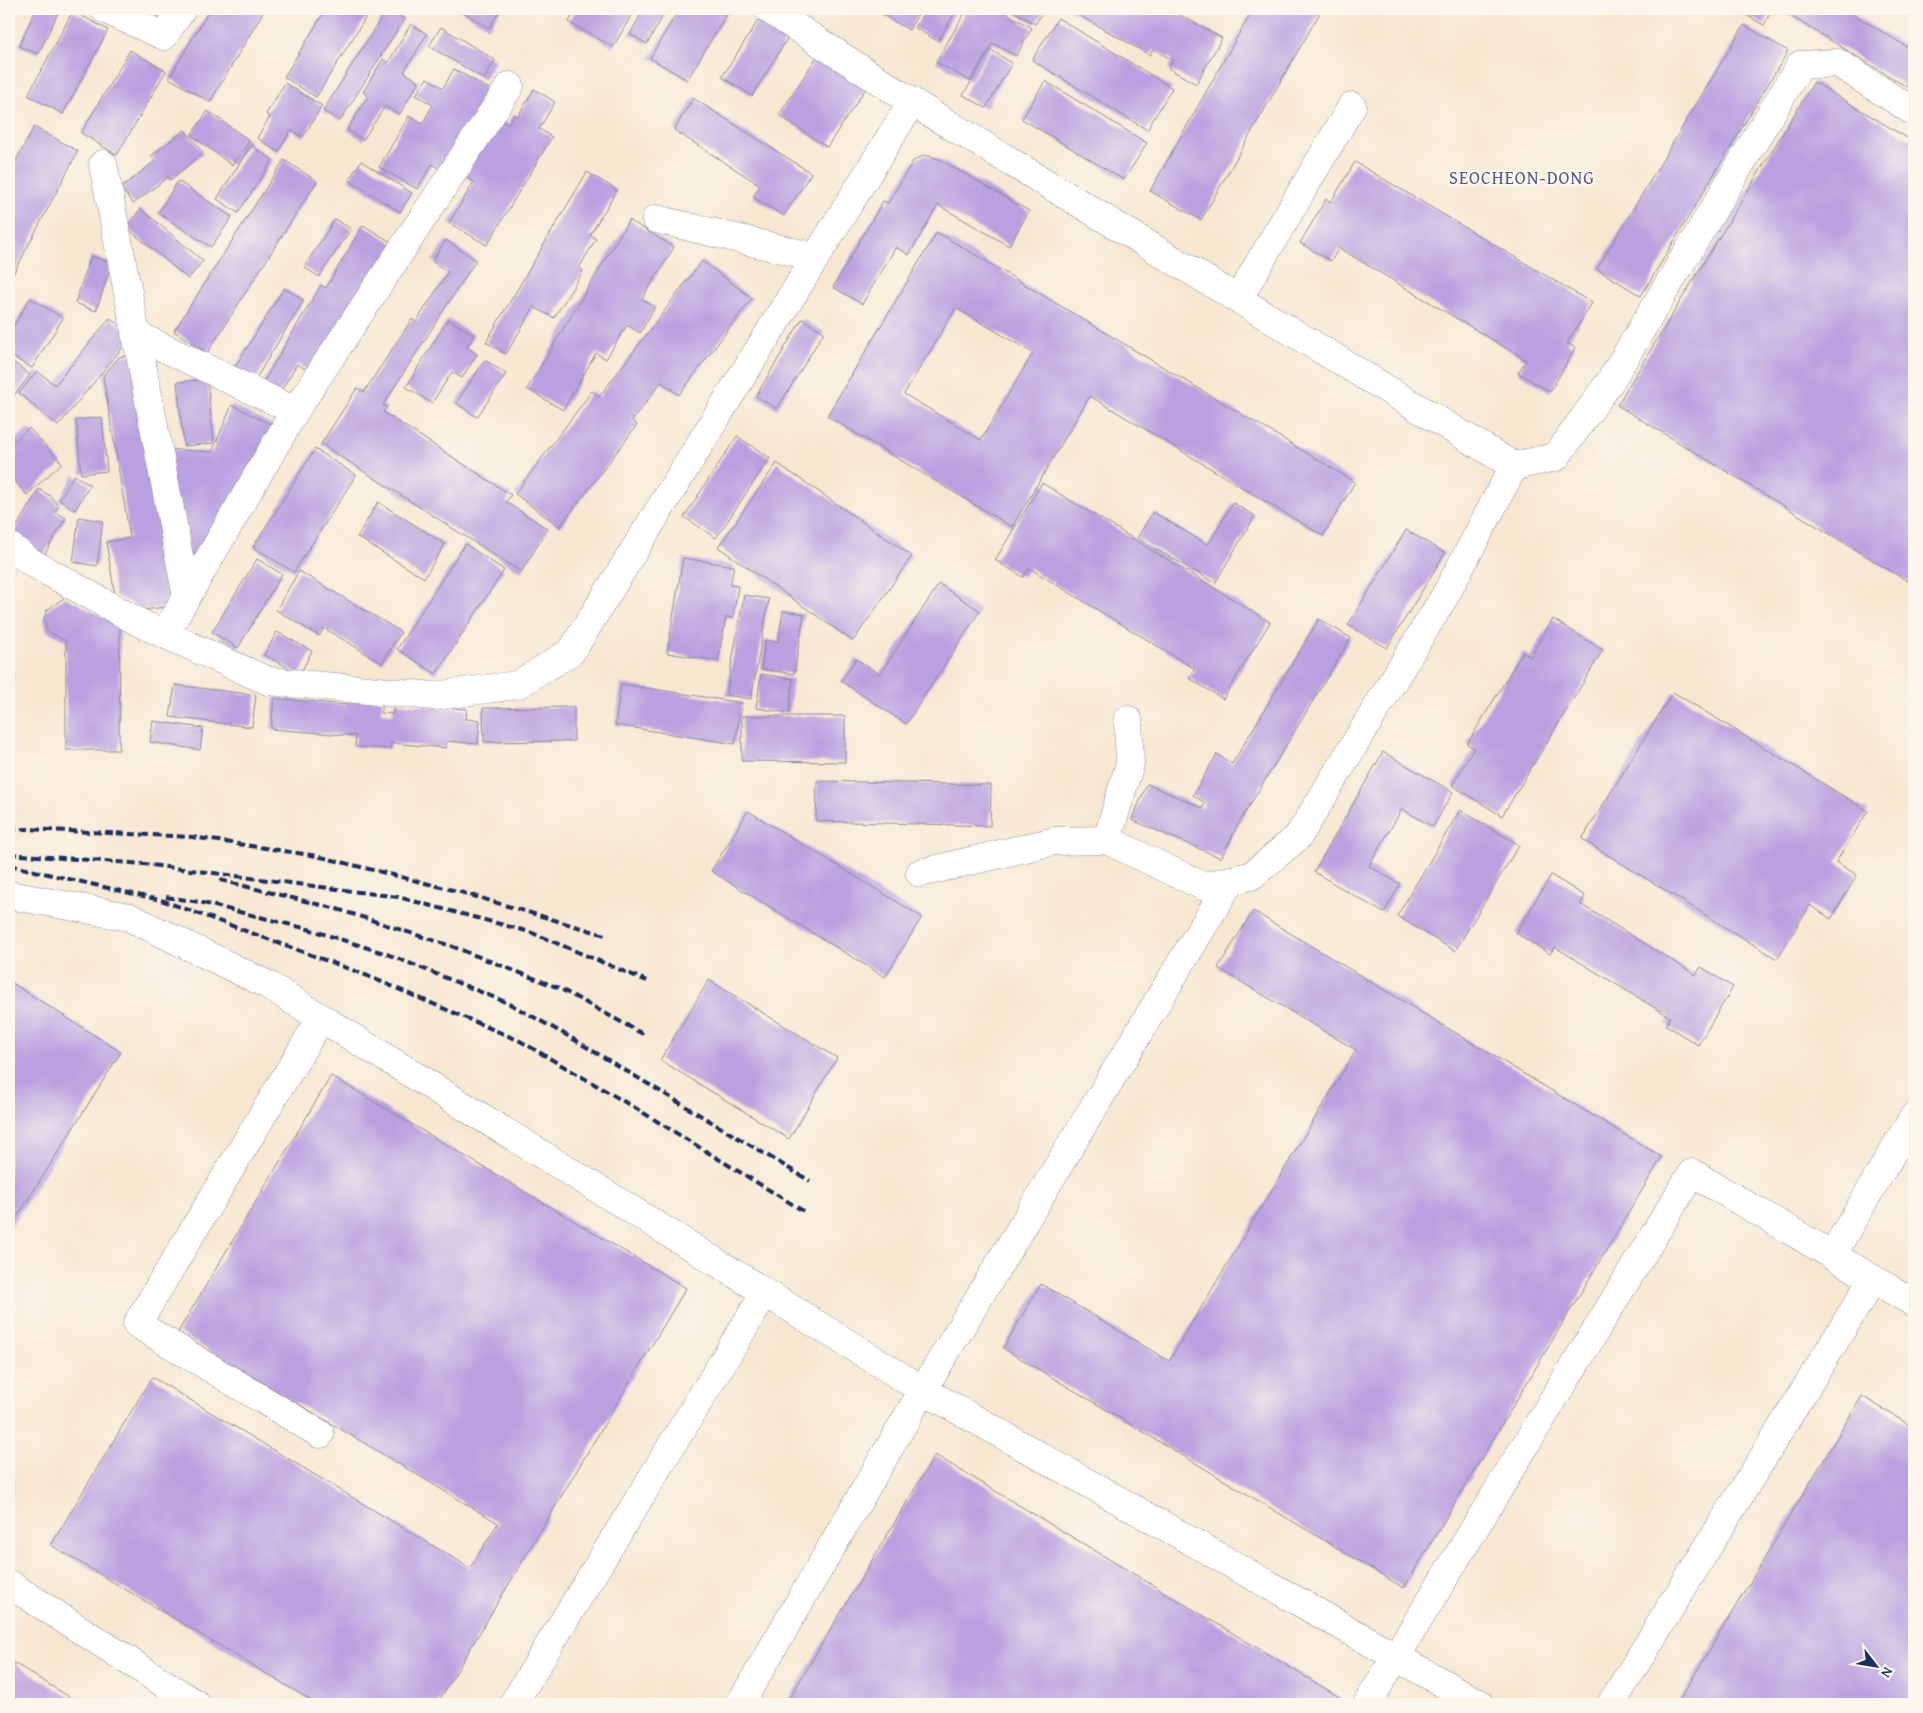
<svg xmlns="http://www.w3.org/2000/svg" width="1923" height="1713" font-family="'Gentium Book Plus',serif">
	<rect width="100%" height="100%" fill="#fbf7ec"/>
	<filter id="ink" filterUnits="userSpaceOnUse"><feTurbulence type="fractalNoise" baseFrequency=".02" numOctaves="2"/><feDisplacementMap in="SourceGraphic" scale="10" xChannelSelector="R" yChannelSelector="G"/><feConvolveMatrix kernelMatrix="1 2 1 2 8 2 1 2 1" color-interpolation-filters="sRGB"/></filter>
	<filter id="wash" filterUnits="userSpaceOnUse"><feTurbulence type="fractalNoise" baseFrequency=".0096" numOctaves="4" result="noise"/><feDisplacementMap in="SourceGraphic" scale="20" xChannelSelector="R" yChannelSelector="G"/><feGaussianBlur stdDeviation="1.12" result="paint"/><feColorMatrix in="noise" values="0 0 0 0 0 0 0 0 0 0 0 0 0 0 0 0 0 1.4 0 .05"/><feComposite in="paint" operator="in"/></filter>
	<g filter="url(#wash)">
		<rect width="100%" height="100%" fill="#f7e7d1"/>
		<g id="blocks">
			<g fill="#b9a0e0" fill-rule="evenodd">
				<path d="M36 9H60L38 54 19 46Z"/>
				<path d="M140 9H167L159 21Z"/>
				<path d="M210 9H265L210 102 169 78Z"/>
				<path d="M326 9H371L316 97 284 77Z"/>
				<path d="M387 9 404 19 340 121 323 111Z"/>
				<path d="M458 9H501L489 28Z"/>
				<path d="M576 9H635L613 47 569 22Z"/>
				<path d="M644 9H667L647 44 630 34Z"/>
				<path d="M679 9H730L687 80 650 58Z"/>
				<path d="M873 9H921L909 30Z"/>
				<path d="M926 9H957L938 41 915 28Z"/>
				<path d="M967 9H999L1032 28 1016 56 993 43 970 81 936 62Z"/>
				<path d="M1009 9H1045L1035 24Z"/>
				<path d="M1068 9H1169L1222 38 1196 84 1168 68 1173 60 1153 49 1150 55Z"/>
				<path d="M1253 9H1322L1201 220 1150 191Z"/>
				<path d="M1735 9H1772L1764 25Z"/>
				<path d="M1786 9H1844L1914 51V75L1907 87 1784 12Z"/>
				<path d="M1896 9H1914V19Z"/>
				<path d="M73 11 108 30 63 114 28 95Z"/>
				<path d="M761 16 790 34 752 96 722 77Z"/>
				<path d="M1058 18 1172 88 1147 130 1032 60Z"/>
				<path d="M411 24 427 34 404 72 419 82 399 115 385 106 363 140 347 130 368 96 363 92 383 59 388 63Z"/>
				<path d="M1744 25 1788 51 1641 296 1597 269Z"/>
				<path d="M441 27 495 60 484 79 429 46Z"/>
				<path d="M130 50 166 71 117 155 81 133Z"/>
				<path d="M991 50 1012 63 986 108 963 95Z"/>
				<path d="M820 52 868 85 827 147 779 115Z"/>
				<path d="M454 69 494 92 441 170 432 164 417 189 379 167 409 116 422 124 433 105 416 95 427 78 443 88Z"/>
				<path d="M1045 81 1147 143 1124 180 1022 119Z"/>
				<path d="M1814 82 1914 142V585L1617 405Z"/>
				<path d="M285 83 322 106 303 137 291 130 278 152 257 138 270 117 266 114Z"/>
				<path d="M534 89 555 102 539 129 552 137 487 245 449 223 474 182 461 175 493 115 508 124 514 114 518 116Z"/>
				<path d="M693 98 811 173 784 216 753 197 760 185 674 130Z"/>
				<path d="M208 111 250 141 232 165 191 135Z"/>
				<path d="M34 127 78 151 9 282V174Z"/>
				<path d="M185 130 203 153 170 180 168 177 133 204 121 188 155 161 151 156Z"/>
				<path d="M251 145 273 160 238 213 217 199Z"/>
				<path d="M925 155 939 159 1029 211 1009 246 938 205 909 255 896 247 862 304 833 287 883 201 888 203 913 161Z"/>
				<path d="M284 160 317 181 207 353 174 331Z"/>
				<path d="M361 161 412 193 400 212 349 180Z"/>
				<path d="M1355 162 1592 303 1567 343 1575 348 1550 392 1518 373 1526 360 1339 248 1331 261 1300 243 1326 199 1331 202Z"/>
				<path d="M587 172 617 190 590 235 596 239 579 268 583 271 554 318 534 307 506 354 486 342Z"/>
				<path d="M178 181 232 217 211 247 158 213Z"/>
				<path d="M141 209 203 261 188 279 126 227Z"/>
				<path d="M335 219 351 229 319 277 304 267Z"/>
				<path d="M629 220 674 247 642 299 655 307 640 333 627 325 606 359 596 353 563 410 527 389Z"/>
				<path d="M363 225 396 245 312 373 297 364 279 394 262 384 321 285 326 288Z"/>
				<path d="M937 232 1355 482 1323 536 1090 396 1012 527 827 416ZM956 308 1033 353 981 440 904 394Z"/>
				<path d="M446 240 476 260 383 405 387 407 383 412 511 495 506 502 548 529 521 572 321 444 357 388 364 392 412 319 416 322 448 272 432 261Z"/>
				<path d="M91 256 112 263 96 311 75 303Z"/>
				<path d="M702 261 752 298 679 395 661 382 632 421 637 425 560 527 515 494 592 391 599 397Z"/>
				<path d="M284 288 304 300 253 383 233 370Z"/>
				<path d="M30 298 63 318 32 368 9 355V334Z"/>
				<path d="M110 318 132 336 58 426 19 393 37 371 55 385Z"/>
				<path d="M448 319 474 335 467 347 477 354 462 378 452 372 432 403 406 387Z"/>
				<path d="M802 319 824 332 777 409 756 396Z"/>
				<path d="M135 354 177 605 145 610 115 595 106 542 130 538 103 376 119 357Z"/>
				<path d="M9 359 30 375 9 402Z"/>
				<path d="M485 360 506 374 477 417 456 403Z"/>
				<path d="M207 379 214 443 184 446 177 382Z"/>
				<path d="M232 405 274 426 206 570 181 563 166 449 212 452Z"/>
				<path d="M102 417 107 471 81 474 76 420Z"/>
				<path d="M29 428 62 463 27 495 9 475V436L14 441Z"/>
				<path d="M737 436 770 458 716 538 684 517Z"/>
				<path d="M315 449 356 475 294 572 253 547Z"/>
				<path d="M777 463 912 556 853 641 718 547Z"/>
				<path d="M74 475 90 485 75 510 59 500Z"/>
				<path d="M1042 483 1270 622 1223 699 1189 678 1195 669 1029 568 1023 577 995 560Z"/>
				<path d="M39 489 50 496 59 506 55 512 66 518 44 555 11 536Z"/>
				<path d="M378 502 445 544 424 578 357 537Z"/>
				<path d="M1233 503 1255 516 1215 583 1137 538 1153 512 1208 545Z"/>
				<path d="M79 517 103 521 97 566 73 562Z"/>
				<path d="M1406 530 1445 553 1387 648 1348 625Z"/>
				<path d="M465 544 504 570 436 674 397 649Z"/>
				<path d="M683 558 734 566 730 585 738 586 733 618 726 617 718 661 667 653Z"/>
				<path d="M257 559 282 574 238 648 212 632Z"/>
				<path d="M299 571 401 632 382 663 324 628 319 636 276 610Z"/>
				<path d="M939 584 980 611 906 724 841 681 856 659 880 674Z"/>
				<path d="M744 595 769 599 751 699 726 695Z"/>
				<path d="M65 597 120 626 119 750H66V641L47 631 44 619 47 610Z"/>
				<path d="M783 611 804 614 794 674 761 669 765 640 778 642Z"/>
				<path d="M1319 619 1351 638 1239 823 1221 858 1132 820 1147 784 1203 808 1205 803 1193 795 1217 754 1232 764Z"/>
				<path d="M1553 619 1603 650 1502 816 1452 785 1474 748 1467 744 1523 652 1530 657Z"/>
				<path d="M277 632 312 651 300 674 264 655Z"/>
				<path d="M761 674 793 679 789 713 756 708Z"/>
				<path d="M621 684 742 703 735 744 615 725Z"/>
				<path d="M175 685 256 695 252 727 170 717Z"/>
				<path d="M1673 692 1868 811 1836 862 1857 875 1831 919 1810 905 1777 959 1582 839Z"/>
				<path d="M346 697 382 700 381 713 393 714 394 703 467 709 466 719 480 720 478 744 447 741 446 748 391 743 390 749 355 747 356 736 271 729 274 698 346 705Z"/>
				<path d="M574 707V741L484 742 483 708Z"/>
				<path d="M742 716H845V762L742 761Z"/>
				<path d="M153 721 203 728 200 750 150 742Z"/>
				<path d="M1383 752 1453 792 1433 827 1402 809 1369 866 1400 884 1384 913 1314 872Z"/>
				<path d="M817 781 991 785 990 826 816 821Z"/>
				<path d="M1460 810 1519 845 1455 951 1397 916Z"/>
				<path d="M748 811 922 917 885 977 711 871Z"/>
				<path d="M1551 875 1585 896 1580 904 1696 975 1701 967 1733 987 1698 1045 1666 1025 1670 1017 1555 947 1550 954 1516 933Z"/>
				<path d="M1253 911 1662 1157 1404 1588 1003 1348 1041 1284 1169 1361 1356 1050 1218 968Z"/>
				<path d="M709 980 837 1058 789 1139 660 1060Z"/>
				<path d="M9 981 121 1052 9 1230Z"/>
				<path d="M331 1076 686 1288 437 1704H317L51 1545 152 1377 470 1568 498 1523 178 1332Z"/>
				<path d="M1862 1396 1914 1428V1704H1677Z"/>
				<path d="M935 1455 1341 1698 1337 1704H786Z"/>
				<path d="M9 1660 81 1704H9Z"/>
			</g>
		</g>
	</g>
	<g filter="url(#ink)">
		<use href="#blocks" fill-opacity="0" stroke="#898b98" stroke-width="1"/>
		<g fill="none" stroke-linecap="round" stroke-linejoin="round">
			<g stroke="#898b98" stroke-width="29">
				<g id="minor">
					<path d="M104 9 164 36 182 9"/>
					<path d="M768 9 912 102 1514 466 1556 457 1611 380 1800 65 1838 63 1914 112"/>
					<path d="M103 164 187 597"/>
					<path d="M656 219 815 257"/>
					<path d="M1238 299 1352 106"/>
					<path d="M135 334 295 411"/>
					<path d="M9 546 29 561 142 624 268 681 434 696 517 685 571 652 912 102"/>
					<path d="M165 634 295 411 510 86"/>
					<path d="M1107 840 1130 763 1128 720"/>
					<path d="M920 873 1055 841 1107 840 1203 886 1251 876 1298 837 1446 594 1514 466"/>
					<path d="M9 895 129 917 268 985 923 1390 1480 1704"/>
					<path d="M1832 1255 1914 1116"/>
					<path d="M320 1434 137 1324 321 1018"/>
					<path d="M9 1584 196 1704"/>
					<path d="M513 1704 765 1293"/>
					<path d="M740 1704 923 1390 1231 880"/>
					<path d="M1367 1704 1692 1173 1914 1303"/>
					<path d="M1611 1704 1873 1279"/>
				</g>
			</g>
			<use href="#minor" stroke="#fff" stroke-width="28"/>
			<g stroke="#1b2f5e" stroke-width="4" stroke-dasharray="8 4" stroke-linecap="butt">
				<path d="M9 830 27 829 192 837 317 856 457 891 605 935"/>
				<path d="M9 854 144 864 398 897 530 932 647 981"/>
				<path d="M9 865 164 901 363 974 520 1041 637 1109 805 1212"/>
				<path d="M220 880 337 909 451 946 559 988 643 1034"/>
				<path d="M166 897 199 902 308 929 387 954 508 1003 568 1036 810 1181"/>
			</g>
		</g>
	</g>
	<g text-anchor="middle" stroke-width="5" stroke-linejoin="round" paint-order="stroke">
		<g font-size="18" letter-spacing="1" fill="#52578c" stroke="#fbf7ec">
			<text x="1522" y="184">SEOCHEON-DONG</text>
		</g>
	</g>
	<rect width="1923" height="1713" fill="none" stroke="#fbf7ec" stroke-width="30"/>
	<g transform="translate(1876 1666) rotate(121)" stroke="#fbf7ec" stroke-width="4" paint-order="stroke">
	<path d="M0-4L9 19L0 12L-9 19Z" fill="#1b2f5e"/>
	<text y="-8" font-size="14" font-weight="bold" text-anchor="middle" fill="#1b2f5e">N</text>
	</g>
</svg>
